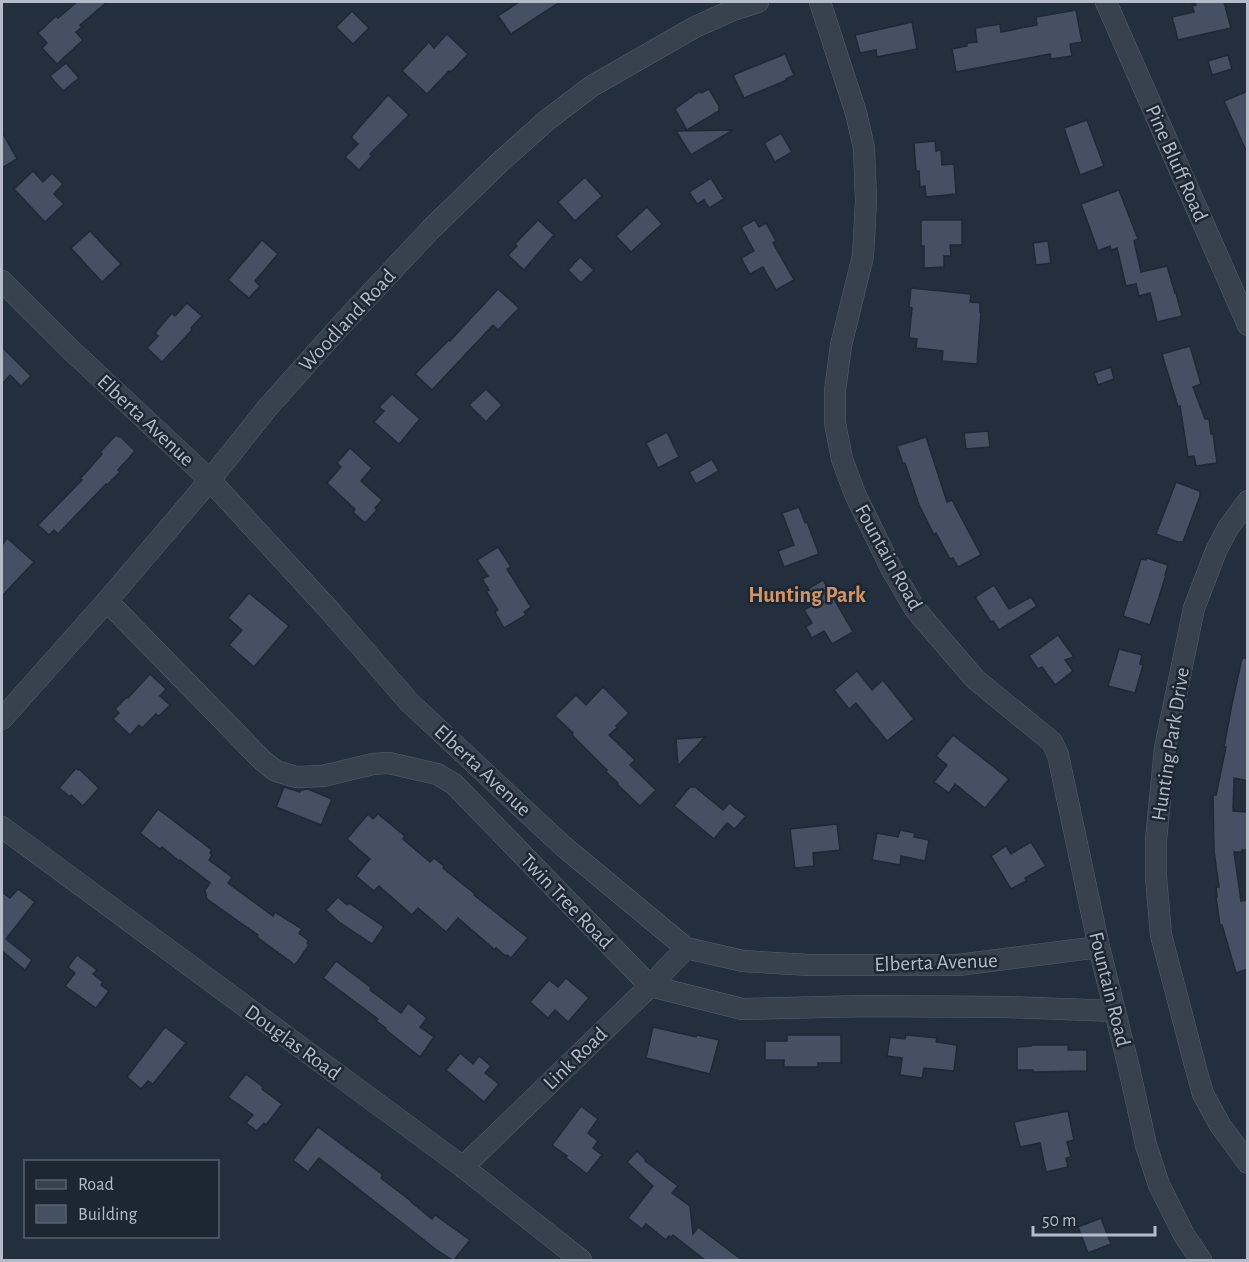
<svg xmlns="http://www.w3.org/2000/svg" width="1249" height="1262" font-family="'Alegreya Sans',sans-serif">
	<rect width="100%" height="100%" fill="#242f3e"/>
	<g fill="#455162" stroke="#1f2835" stroke-width="1.5">
		<path d="M77 2H107L80 25 82 27 76 32 83 40 57 64 42 48 47 43 38 33 56 16 58 18Z"/>
		<path d="M519 2H560L511 34 498 16Z"/>
		<path d="M1195 2H1224L1231 28 1178 40 1172 17 1194 12 1192 6 1196 5Z"/>
		<path d="M1076 10 1082 42 1070 44 1072 56 1051 59 1050 54 956 72 952 49 967 46V43L977 42 975 28 1000 24 1001 32 1037 25 1036 17Z"/>
		<path d="M352 11 369 28 353 44 336 27Z"/>
		<path d="M912 22 917 49 877 57 876 50 860 53 855 35Z"/>
		<path d="M447 34 468 54 451 72 449 71 427 94 402 71 429 42 434 48Z"/>
		<path d="M785 54 794 75 786 79 787 80 744 98 733 75Z"/>
		<path d="M1228 55 1232 69 1212 75 1208 61Z"/>
		<path d="M66 63 79 78 63 91 50 76Z"/>
		<path d="M709 89 719 106V111L687 130 675 109 700 91 701 93Z"/>
		<path d="M1248 91V155L1224 101Z"/>
		<path d="M388 95 409 115 370 154 372 156 359 170 345 157 358 144 351 137Z"/>
		<path d="M1087 120 1104 166 1080 175 1064 128Z"/>
		<path d="M733 130 691 155 676 131Z"/>
		<path d="M2 132 17 159 2 168Z"/>
		<path d="M781 133 792 152 775 162 764 143Z"/>
		<path d="M935 141 936 151 941 150 942 165 954 164 956 194 926 197 925 186 920 187 919 171H916L914 143Z"/>
		<path d="M33 171 43 182 52 173 63 184 54 194 64 204 45 222 14 189Z"/>
		<path d="M585 177 602 196 575 221 558 202Z"/>
		<path d="M711 178 724 199 709 208 704 200 697 204 689 192Z"/>
		<path d="M1119 190 1138 239 1134 241 1141 272 1167 266 1175 293H1176L1182 316 1157 322 1150 293 1139 296 1136 284 1126 286 1117 248 1111 250 1110 246 1098 251 1081 204Z"/>
		<path d="M647 207 662 224 631 252 616 236Z"/>
		<path d="M538 220 554 235 524 270 508 255 517 246 515 244Z"/>
		<path d="M755 220 759 227 766 223 776 241 773 243 794 280 776 290 763 267 750 274 741 258 754 251 741 227Z"/>
		<path d="M921 220H962V245H950L951 256H944V267L924 268V246H921Z"/>
		<path d="M90 231 121 264 102 282 71 248Z"/>
		<path d="M262 240 278 254 255 281 260 286 249 298 228 280Z"/>
		<path d="M1048 241 1051 263 1036 265 1033 243Z"/>
		<path d="M580 257 594 270 581 283 568 270Z"/>
		<path d="M911 288 971 294 970 302 980 303V312H981L977 364 942 361 943 351 916 348 917 339 909 338 912 308 909 307Z"/>
		<path d="M498 289 519 308 498 330 493 325 432 390 415 374 449 340 450 341Z"/>
		<path d="M187 303 202 316 191 328 192 330 162 362 147 348 158 336 155 333 172 313 175 316Z"/>
		<path d="M1190 346 1201 384 1193 387 1205 419H1209L1211 434 1213 433 1217 463 1196 466 1194 456 1188 457 1180 406 1178 407 1162 354Z"/>
		<path d="M2 347 31 376 21 386 10 375 2 384Z"/>
		<path d="M1111 367 1114 379 1098 385 1094 373Z"/>
		<path d="M486 389 502 405 486 422 469 405Z"/>
		<path d="M392 394 420 419 399 444 374 422 384 411 379 407Z"/>
		<path d="M988 431 990 447 966 449 964 433Z"/>
		<path d="M667 432 679 457 658 468 646 443Z"/>
		<path d="M116 435 119 437 120 436 135 451 118 470 120 472 107 485 106 484 58 534 54 530 49 535 38 525 82 480 80 479 102 454 100 452Z"/>
		<path d="M926 437 947 502 952 500 981 555 958 567 953 558 950 559 936 533 934 535 919 505 905 463 903 464 897 446Z"/>
		<path d="M350 448 372 468 361 481 382 500 375 508 377 510 365 523 353 512 355 509 327 483 341 467 337 463Z"/>
		<path d="M712 459 719 471 696 484 689 472Z"/>
		<path d="M1176 482 1200 491V496L1183 542H1178L1156 534Z"/>
		<path d="M799 507 805 523 807 522 819 554 784 567 778 551 794 545 782 513Z"/>
		<path d="M7 538 34 562 2 596V545Z"/>
		<path d="M498 547 511 567 507 569 531 607 524 612 526 615 504 628 495 612 498 610 486 591 489 590 482 579 488 576 477 560Z"/>
		<path d="M1147 558 1168 565 1165 575H1166L1150 625 1123 616 1141 559 1146 560Z"/>
		<path d="M823 580 853 632 832 644 824 631 812 638 806 627 812 623 804 610 811 606 803 592Z"/>
		<path d="M994 585 1009 609 1031 597 1037 606 999 630 993 621 991 622 975 597Z"/>
		<path d="M249 593 289 626 254 667 229 645 242 630 228 618Z"/>
		<path d="M1058 635 1074 657 1065 660 1073 671 1055 685 1042 667 1038 669 1029 656Z"/>
		<path d="M1119 649 1142 655 1140 664 1143 665 1135 693 1108 686Z"/>
		<path d="M1242 658H1248V781L1234 778 1233 811 1248 812V850H1242V852H1234L1241 901 1248 900V969L1236 973 1222 925H1220L1216 897H1217L1216 887H1219L1214 851 1213 795H1216L1226 747H1224L1232 704Z"/>
		<path d="M857 671 872 690 883 680 914 719 887 741 856 703 849 709 834 690Z"/>
		<path d="M150 674 166 689 160 696 170 705 159 716 156 714 142 728 139 725 130 735 113 719 119 713 115 709 127 697 128 698Z"/>
		<path d="M603 687 629 713 616 726 617 728 609 735 635 760 630 765 656 790 640 806 617 784 618 783 606 772 607 770 572 735 573 733 555 716 576 695 586 705Z"/>
		<path d="M953 735 1009 779 985 808 955 784 949 793 934 782 947 765 936 756Z"/>
		<path d="M705 737 678 766 676 739Z"/>
		<path d="M76 768 78 770 79 769 99 788 83 806 71 795 70 797 59 788Z"/>
		<path d="M284 787 300 792 301 790 308 789 332 799 321 825 276 807Z"/>
		<path d="M690 787H695L723 810 729 803 746 816 735 829 727 823 714 839 674 806Z"/>
		<path d="M158 809 212 850 210 853 212 855 209 860 232 877 228 883 273 916 275 912 302 929 299 933 309 941 307 943 309 945 295 965 257 937 258 935 207 899 205 890 210 883 180 860 179 861 162 847 160 849 140 833Z"/>
		<path d="M368 814 373 819 378 814 405 836 403 839 430 862 434 858 444 866 443 868 475 894 474 895 528 938 511 958 507 955 506 956 496 948 495 950 458 918 446 932 418 908 412 915 379 886 374 891 356 876 370 859 347 839Z"/>
		<path d="M837 824 840 850 813 853 814 866 795 868 790 829Z"/>
		<path d="M900 830 915 833 914 837 929 840 925 861 901 856 900 865 872 860 877 833 898 837Z"/>
		<path d="M1031 842 1046 866 1025 878 1026 881 1011 889 991 856 1006 846 1011 854Z"/>
		<path d="M18 889 35 902 6 939 32 960 25 970 2 951V892L10 898Z"/>
		<path d="M338 897 347 905 349 903 384 927 372 944 339 922 326 910Z"/>
		<path d="M77 955 97 970 93 974 103 982 101 985 109 991 96 1008 65 986 75 973 68 967Z"/>
		<path d="M336 961 369 986 371 988 370 990 401 1013 408 1003 427 1018 420 1027 434 1037 420 1057 385 1029 386 1028 376 1021 378 1019 323 978Z"/>
		<path d="M566 978 589 998 568 1022 555 1010 548 1018 530 1002 549 980 558 987Z"/>
		<path d="M165 1027 186 1043 153 1084 148 1081 141 1089 127 1077Z"/>
		<path d="M653 1027 696 1037 697 1035 719 1040 710 1074 646 1058Z"/>
		<path d="M787 1035H841V1063H818V1067H784V1060H765V1041H787Z"/>
		<path d="M906 1035 937 1038 936 1042 957 1045 954 1071 924 1068 922 1078 900 1075 902 1058 887 1056 890 1037 905 1039Z"/>
		<path d="M1032 1045H1068V1050H1087V1071L1033 1072V1070H1017V1047L1031 1046Z"/>
		<path d="M460 1053 473 1064 479 1056 491 1066 485 1073 499 1084 484 1102 446 1070Z"/>
		<path d="M246 1074 263 1087 262 1089 282 1104 266 1125 264 1123 257 1131 246 1123 253 1115 228 1097Z"/>
		<path d="M581 1106 598 1119 588 1133 598 1141 593 1148 602 1155 587 1174 565 1157 567 1156 552 1145Z"/>
		<path d="M1068 1111 1074 1140 1067 1142 1071 1157 1066 1158 1068 1167 1046 1172 1040 1143 1020 1147 1014 1122Z"/>
		<path d="M318 1127 383 1175 381 1178 411 1201V1202L432 1219 435 1215 470 1240 454 1260H452L438 1251 319 1158 308 1172 293 1160Z"/>
		<path d="M637 1151 646 1160 645 1161 678 1186 672 1193 690 1206 693 1234 698 1227 742 1260H705L673 1235 671 1238 669 1236 666 1240 646 1224 642 1229 628 1218 653 1186 627 1162Z"/>
		<path d="M1101 1218 1111 1244 1088 1253 1078 1227Z"/>
	</g>
	<g fill="none" stroke-linecap="round" stroke-linejoin="round">
		<g stroke="#565f6c" stroke-width="22">
			<g id="minor">
				<path d="M820 2 856 113 864 148 866 201 863 256 841 345 835 391V423L842 459 855 494 891 568 915 609 975 679 1052 742 1058 755 1099 947 1129 1068 1146 1145 1159 1185 1184 1235 1201 1260"/>
				<path d="M1106 2 1248 325"/>
				<path d="M2 281 72 351 210 480 331 612 409 702 563 846 686 948 743 961 809 965H958L1099 947"/>
				<path d="M1248 501 1228 528 1216 551 1194 608 1165 748 1156 840V877L1161 935 1196 1069 1203 1094 1220 1125 1248 1163"/>
				<path d="M107 601 262 760 276 771 296 777 323 776 373 764 389 763 437 774 454 784 650 986 742 1009 868 1006 1006 1007 1115 1011"/>
				<path d="M2 719 107 601 210 480 268 407 344 322 431 229 498 164 546 121 592 86 695 27 733 10 758 2"/>
				<path d="M2 827 463 1167 581 1260"/>
				<path d="M463 1167 650 986 686 948"/>
			</g>
		</g>
		<use href="#minor" stroke="#38414e" stroke-width="21"/>
	</g>
	<g text-anchor="middle" stroke-width="5" stroke-linejoin="round" paint-order="stroke">
		<g font-size="21" fill="#b4bcc9" stroke="#1d2633">
			<text transform="translate(1177 163) rotate(66)" y="7">Pine Bluff Road</text>
			<text transform="translate(347 320) rotate(-47)" y="7">Woodland Road</text>
			<text transform="translate(146 420) rotate(43)" y="7">Elberta Avenue</text>
			<text transform="translate(889 557) rotate(61)" y="7">Fountain Road</text>
			<text transform="translate(1170 744) rotate(-81)" y="7">Hunting Park Drive</text>
			<text transform="translate(483 770) rotate(43)" y="7">Elberta Avenue</text>
			<text transform="translate(567 901) rotate(46)" y="7">Twin Tree Road</text>
			<text transform="translate(936 962) rotate(-2)" y="7">Elberta Avenue</text>
			<text transform="translate(1110 989) rotate(76)" y="7">Fountain Road</text>
			<text transform="translate(293 1042) rotate(36)" y="7">Douglas Road</text>
			<text transform="translate(575 1058) rotate(-44)" y="7">Link Road</text>
		</g>
		<g font-size="22" font-weight="bold" fill="#d59563" stroke="#1d2633">
			<text x="807" y="602">Hunting Park</text>
		</g>
	</g>
	<rect width="1249" height="1262" fill="none" stroke="#b4bcc9" stroke-width="6"/>
	<rect x="24" y="1160" width="195" height="78" fill="#1d2633" stroke="#59626f" stroke-width="1.5"/>
	<rect x="36" y="1180" width="30" height="9" fill="#38414e" stroke="#59626f" stroke-width="1.5"/>
	<text x="78" y="1190" font-size="18" fill="#b4bcc9">Road</text>
	<rect x="36" y="1205" width="30" height="18" fill="#455162" stroke="#59626f" stroke-width="1.5"/>
	<text x="78" y="1220" font-size="18" fill="#b4bcc9">Building</text>
	<path d="M1033 1226v9h122v-9" fill="none" stroke="#b4bcc9" stroke-width="3"/>
	<text x="1042" y="1226" font-size="18" fill="#b4bcc9" stroke="#1d2633" stroke-width="4.5" paint-order="stroke">50 m</text>
</svg>
